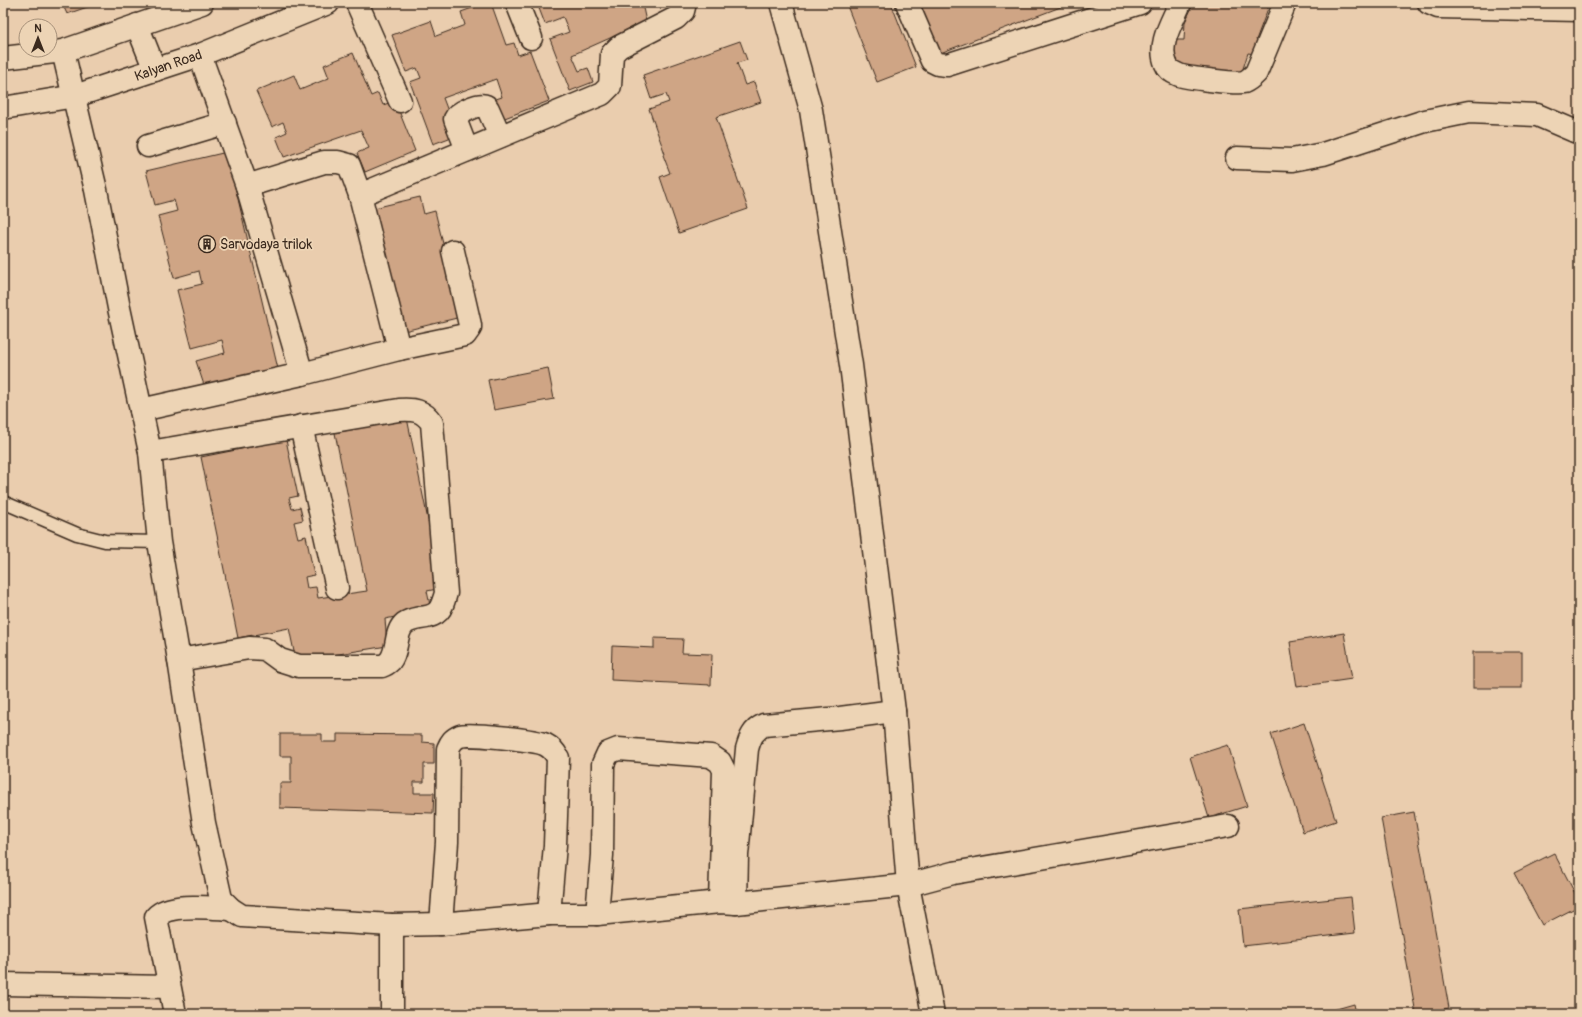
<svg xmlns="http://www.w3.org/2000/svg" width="1582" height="1017" font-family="Pangolin,sans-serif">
	<rect width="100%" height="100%" fill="#eacdae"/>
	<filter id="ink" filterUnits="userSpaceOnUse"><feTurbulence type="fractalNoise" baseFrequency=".025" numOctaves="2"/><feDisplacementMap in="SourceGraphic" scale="8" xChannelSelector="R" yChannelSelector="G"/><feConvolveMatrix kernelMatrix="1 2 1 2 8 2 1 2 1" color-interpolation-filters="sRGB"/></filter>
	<g filter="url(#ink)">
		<g fill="#cfa585" stroke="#3b2a1e">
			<path d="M62 3H99L67 14Z"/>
			<path d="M486 3H491L506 45 514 43 518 55 530 51 549 101 497 121 490 101 502 97 496 79 443 98 457 135 433 144 410 82 421 78 417 68 406 72 392 35 431 21 436 36 465 25 461 12Z"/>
			<path d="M537 3H642L646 22 572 55 579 71 588 68 593 82 570 91 550 39 569 32 563 17 545 24Z"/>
			<path d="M846 3H891L916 67 877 82Z"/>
			<path d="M915 3H1071L935 55Z"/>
			<path d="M1194 3H1270L1256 40 1264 46 1261 55 1248 53 1241 75 1180 69 1177 59 1171 53 1174 40H1184L1185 22Z"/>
			<path d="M740 41 747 60 737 63 745 85 754 82 761 102 716 117 748 209 679 233 660 177 670 173 663 155 665 154 649 109 669 102 666 94 651 99 643 75Z"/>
			<path d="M353 53 371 96 378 93 383 105 395 101 415 151 365 172 357 153 369 148 361 130 284 157 276 137 287 132 283 122 272 127 256 91 294 75 300 90 329 78 324 65Z"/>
			<path d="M227 152 278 369 205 388 196 361 225 353 222 340 192 348 177 290 202 284 199 271 174 278 158 216 177 211 174 200 155 205 146 171Z"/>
			<path d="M420 197 424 214 435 211 461 317 400 332 370 209Z"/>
			<path d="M548 368 554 399 494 410 488 380Z"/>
			<path d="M407 418 442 588 427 591 431 610 385 619 387 646 296 661 289 628 238 638 201 457 286 440 298 496 289 498 292 509 300 507 303 520 294 522 298 538 306 536 314 575 305 577 307 588 316 587 318 598 367 591 335 433Z"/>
			<path d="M1344 633 1352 679 1297 687 1290 642Z"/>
			<path d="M654 638 683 639 682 653 712 654 711 685 611 680 612 646 654 648Z"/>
			<rect x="1473" y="652" width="49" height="36"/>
			<path d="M1304 723 1336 821 1303 832 1271 734Z"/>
			<path d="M280 734H322V742H337V734L422 735V742L434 743V764H424V782H414V793H434L433 813 280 808V783H291V756H280Z"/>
			<path d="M1228 745 1247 806 1209 818 1190 757Z"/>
			<path d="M1414 812 1449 1008 1416 1014 1381 818Z"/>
			<path d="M1554 853 1579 901V906L1542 925 1514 873Z"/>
			<path d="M1351 897 1355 933 1243 946 1239 909Z"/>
			<path d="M1354 1004 1356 1014H1319Z"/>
		</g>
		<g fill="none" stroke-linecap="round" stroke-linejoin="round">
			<g stroke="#3b2a1e" stroke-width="15">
				<path id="lane" d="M3 502 77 534 105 541 159 542"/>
			</g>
			<g stroke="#3b2a1e" stroke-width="25">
				<g id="street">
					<path d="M357 3 400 101"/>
					<path d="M517 3 531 38"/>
					<path d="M781 3 811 110 851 365 894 711 908 885 933 1014"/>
					<path d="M907 3 932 61 938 64 947 65 1140 3"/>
					<path d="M1180 3C1173 21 1157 44 1166 64 1168 70 1174 73 1179 75 1187 78 1237 84 1244 82 1249 80 1252 77 1256 73L1285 3"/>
					<path d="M1429 3 1438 7 1579 10"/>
					<path d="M63 51 96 190 119 308 150 452 159 542 179 660 204 823 221 899 231 909 242 916 392 925 441 924 549 914H597L720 902 736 903 908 885 953 873 1228 826"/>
					<path d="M148 146 225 123"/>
					<path d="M467 150 455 119C458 112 479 103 486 106L488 109 500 136"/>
					<path d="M1237 158 1292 160 1323 154 1425 121 1469 112 1537 115 1579 133"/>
					<path d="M247 186 324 162H338L349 165 360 195 602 94 610 86 612 54 619 47 676 18 683 11 685 3"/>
					<path d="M360 195 399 349"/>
					<path d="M302 374 399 349 465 335 470 328V325L453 251"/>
					<path d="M141 410 302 374 247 186 200 55"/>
					<path d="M301 426 337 588"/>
					<path d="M150 452 399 410C414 409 423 410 432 423L446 593C441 610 439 616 420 618 415 619 409 620 405 623 394 632 399 650 390 661 388 663 385 665 382 666H299L280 660 265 649 249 648 179 660"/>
					<path d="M736 903 737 855 747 749C750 738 753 730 764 725L840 718 894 711"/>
					<path d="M597 914 602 855 603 764 608 753 618 749 711 756 720 762 724 770 720 902"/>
					<path d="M441 924 447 842 448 749C451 742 453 739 460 736 469 733 537 740 546 745 552 748 555 752 558 758L555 845 549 914"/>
					<path d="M392 925V1014"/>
					<path d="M3 984 169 987"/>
					<path d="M175 1014 156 917C169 902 212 908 231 909"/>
				</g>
			</g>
			<g stroke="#3b2a1e" stroke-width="25">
				<g id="secondary">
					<path d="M137 25 155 70"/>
					<path d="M3 58 63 51 202 3"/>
					<path d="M3 108 75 96 200 55 328 3"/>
				</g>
			</g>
			<use href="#lane" stroke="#edd4b5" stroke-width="12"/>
			<use href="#street" stroke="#edd4b5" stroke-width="22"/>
			<use href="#secondary" stroke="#edd4b5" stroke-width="22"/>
		</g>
	</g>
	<defs>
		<g id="building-ring" transform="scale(0.9)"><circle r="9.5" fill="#edd4b5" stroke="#3b2a1e" stroke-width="1.5"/><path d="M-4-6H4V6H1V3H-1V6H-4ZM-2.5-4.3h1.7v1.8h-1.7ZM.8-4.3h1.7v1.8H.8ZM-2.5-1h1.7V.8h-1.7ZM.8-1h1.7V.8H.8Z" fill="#3b2a1e"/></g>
	</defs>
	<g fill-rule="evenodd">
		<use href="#building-ring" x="207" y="244"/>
	</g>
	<g text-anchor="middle" stroke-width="3.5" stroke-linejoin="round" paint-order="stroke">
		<g font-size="14" fill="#3b2a1e" stroke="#edd4b5">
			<text transform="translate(168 65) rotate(-19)" y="5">Kalyan Road</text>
		</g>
		<g font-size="14" fill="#3b2a1e" stroke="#edd4b5" text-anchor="start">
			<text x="220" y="249">Sarvodaya trilok</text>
		</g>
	</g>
	<rect width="1582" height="1017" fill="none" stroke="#edd4b5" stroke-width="16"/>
	<rect x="8" y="8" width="1566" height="1001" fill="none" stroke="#3b2a1e" stroke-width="1.5" filter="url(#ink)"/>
	<g transform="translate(38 38)"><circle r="19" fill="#edd4b5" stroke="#a69079"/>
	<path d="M0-3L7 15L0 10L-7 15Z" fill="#3b2a1e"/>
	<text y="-6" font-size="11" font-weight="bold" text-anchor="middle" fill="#3b2a1e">N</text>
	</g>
</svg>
